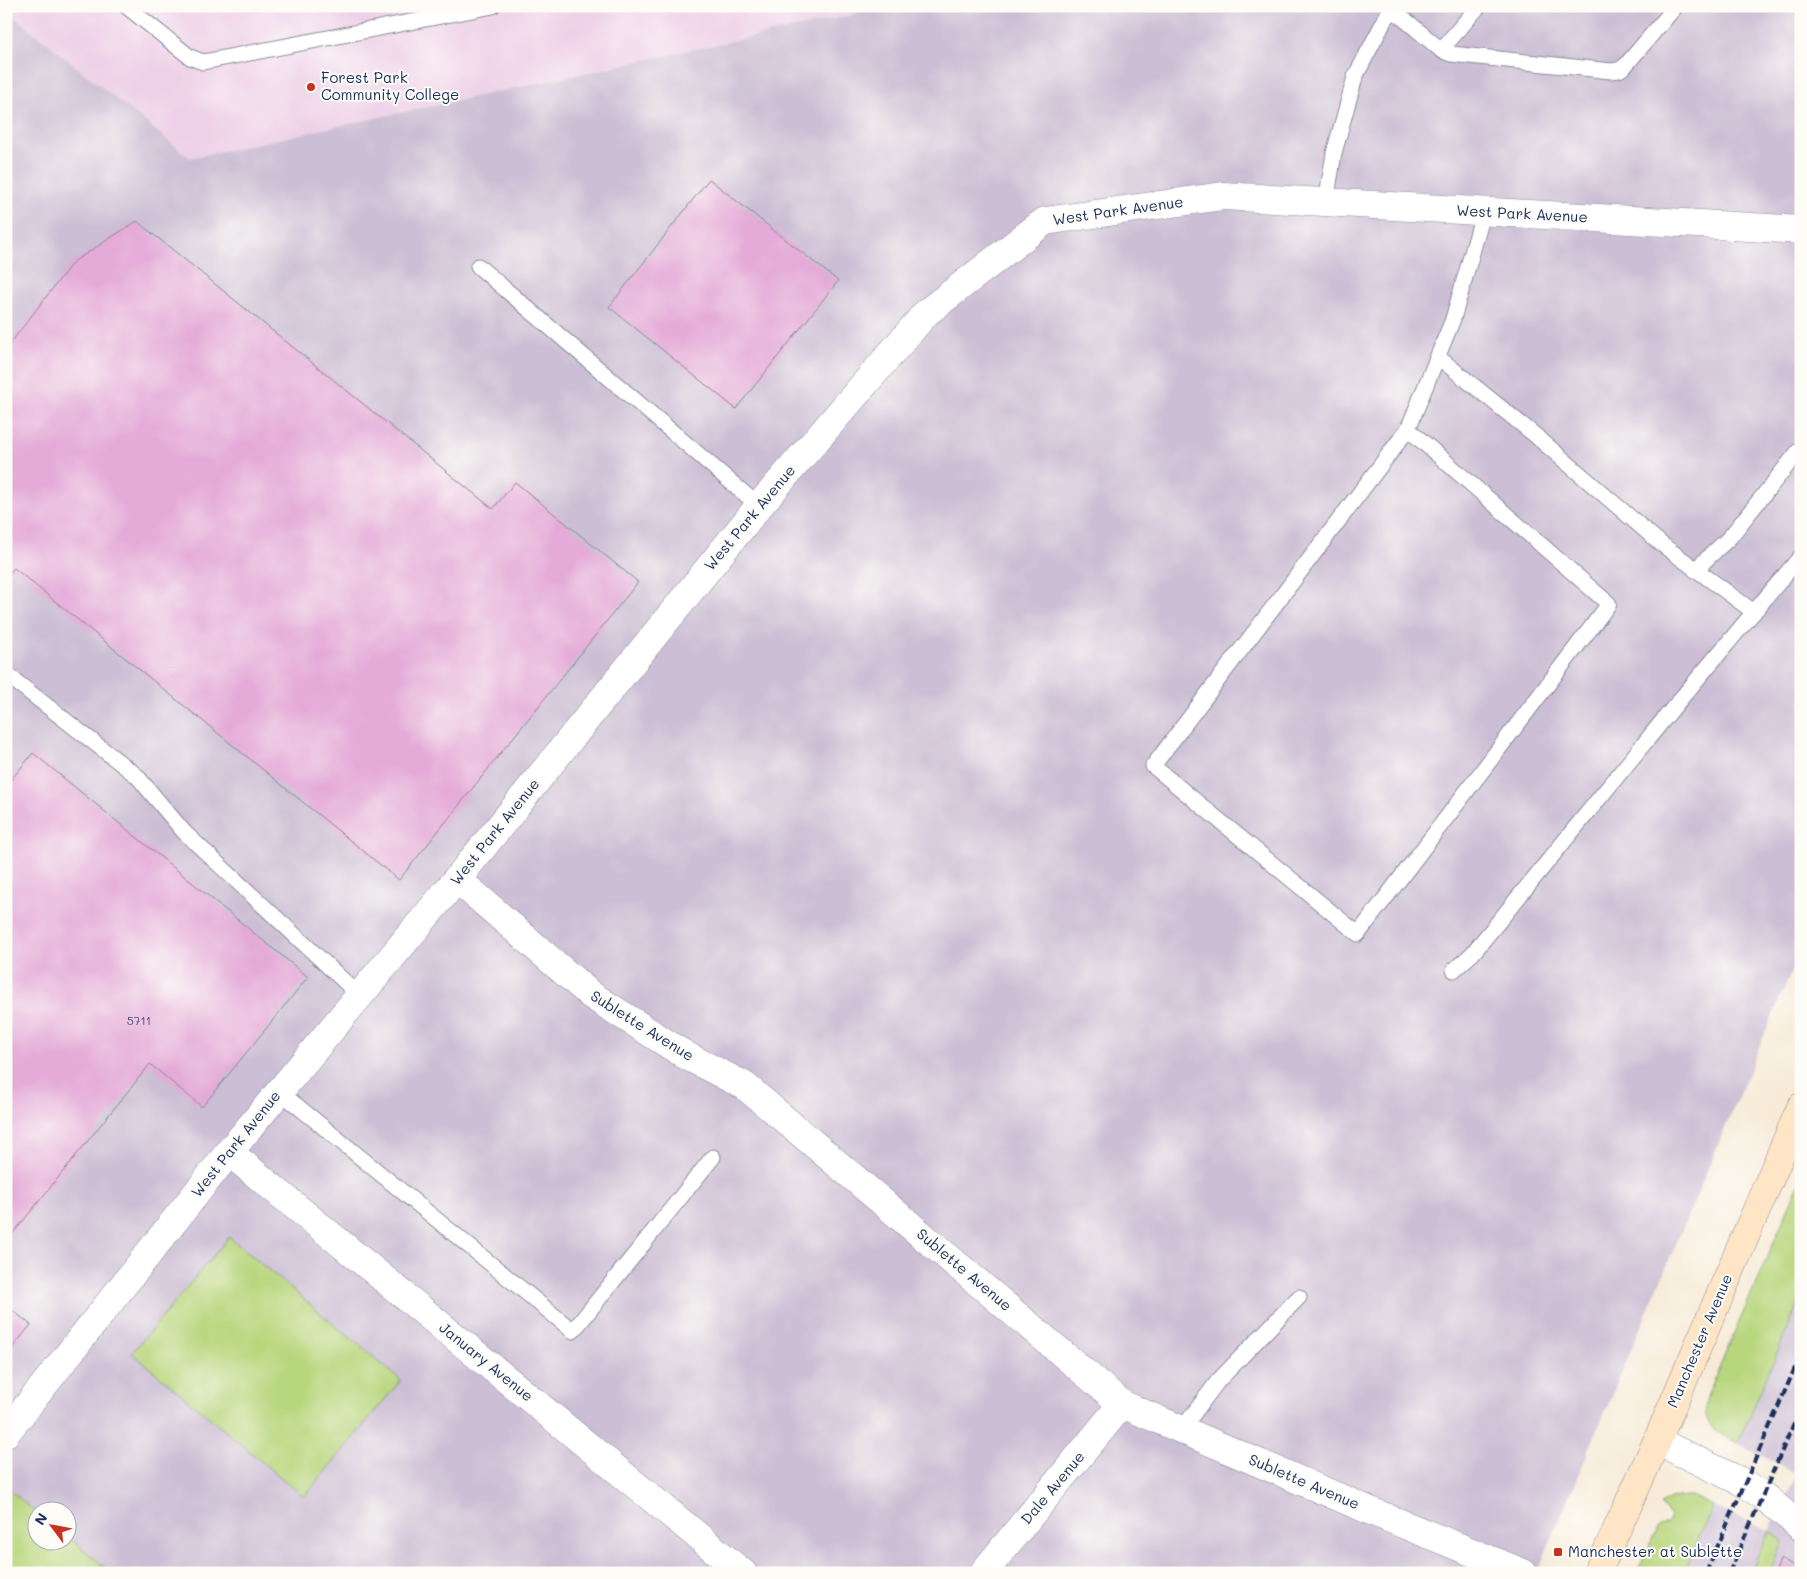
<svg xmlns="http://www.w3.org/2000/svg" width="1807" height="1579" font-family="Mali,sans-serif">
	<rect width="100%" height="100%" fill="#fdfcf7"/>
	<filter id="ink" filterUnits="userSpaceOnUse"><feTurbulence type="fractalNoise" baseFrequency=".02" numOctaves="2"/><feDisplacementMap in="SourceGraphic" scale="10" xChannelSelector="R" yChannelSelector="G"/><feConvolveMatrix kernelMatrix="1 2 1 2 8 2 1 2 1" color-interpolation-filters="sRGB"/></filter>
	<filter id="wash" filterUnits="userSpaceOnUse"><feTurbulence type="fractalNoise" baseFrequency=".0096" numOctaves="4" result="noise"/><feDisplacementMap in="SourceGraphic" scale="20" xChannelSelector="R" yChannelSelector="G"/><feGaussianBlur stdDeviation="1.12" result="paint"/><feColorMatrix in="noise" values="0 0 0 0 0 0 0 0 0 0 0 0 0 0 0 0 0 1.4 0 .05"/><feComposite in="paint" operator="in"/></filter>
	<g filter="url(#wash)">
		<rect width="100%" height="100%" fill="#f7ebd8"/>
		<path fill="#eed0e8" d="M6 6H870L849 16 190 158 6 10Z"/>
		<g fill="#ccbed4">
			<path d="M870 6H1801V948L1537 1573H112L68 1537V1512L37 1513 6 1487V10L190 158 849 16Z"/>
			<path d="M1801 1297V1573H1769L1783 1541 1770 1531 1751 1573H1684L1713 1506 1769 1531 1797 1474 1738 1443Z"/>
		</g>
		<g fill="#b8d67c" stroke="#6a826d">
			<path d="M1801 1179V1297L1738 1443C1714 1432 1699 1423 1708 1394Z"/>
			<path d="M229 1237 401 1380 304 1497 132 1353Z"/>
			<path d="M7 1488 37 1513 38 1542H68V1537L112 1573H6Z"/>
			<path d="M1692 1496 1713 1506 1684 1573H1637L1658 1526 1666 1522 1670 1517 1661 1505C1670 1497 1681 1496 1692 1496Z"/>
			<path d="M1769 1531 1783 1541 1769 1573H1751Z"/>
		</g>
		<g id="blocks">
			<g fill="#e4aad8">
				<path d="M709 179 838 281 736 409 609 307Z"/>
				<path d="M137 221 493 509 515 482 638 582 399 880 14 568 6 577V343L9 345 73 262Z"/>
				<path d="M33 753 308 977 202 1107 150 1064 6 1242V786Z"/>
				<path d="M6 1305 31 1325 6 1355Z"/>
				<path d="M1781 1558 1792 1565 1801 1573H1775Z"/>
			</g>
		</g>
	</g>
	<g filter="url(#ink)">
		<use href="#blocks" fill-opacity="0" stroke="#898d9b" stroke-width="1"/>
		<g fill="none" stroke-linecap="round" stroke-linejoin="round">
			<g stroke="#898d9b" stroke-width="17">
				<g id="service">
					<path d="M126 6 190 57 203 62 493 6"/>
					<path d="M1389 6 1441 50 1451 54 1611 71 1619 70 1625 66 1676 6"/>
					<path d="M1441 50 1479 6"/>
					<path d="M1326 202 1334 153 1355 77 1391 8"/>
					<path d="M478 266 759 506"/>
					<path d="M1438 357 1536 436 1660 543 1754 612"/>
					<path d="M1408 429 1153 766 1358 934 1609 604 1408 429 1453 319 1484 211"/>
					<path d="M1695 570 1730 537 1801 448"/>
					<path d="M6 674 137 776 184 832 359 995"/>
					<path d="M1454 970 1472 954 1678 702 1801 556"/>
					<path d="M279 1091 573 1331 713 1157"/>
					<path d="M1182 1429 1218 1381 1299 1297"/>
				</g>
			</g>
			<g stroke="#898d9b" stroke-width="29">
				<g id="minor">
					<path d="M457 879 591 995 685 1055 745 1086 1122 1404 1373 1512 1523 1573"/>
					<path d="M229 1152 743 1573"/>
					<path d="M6 1433 229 1152 457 879 759 506 926 313 1045 221 1223 196 1801 230"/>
					<path d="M1657 1441 1744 1483 1762 1495 1801 1527"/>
					<path d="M983 1573 1122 1404"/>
				</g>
			</g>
			<g stroke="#898d9b" stroke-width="29">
				<path id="secondary" d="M1597 1573 1657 1441 1801 1107"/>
			</g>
			<use href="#service" stroke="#fff" stroke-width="15"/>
			<use href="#minor" stroke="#fff" stroke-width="28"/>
			<use href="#secondary" stroke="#fde5c5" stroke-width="28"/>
			<g stroke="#1b2f5e" stroke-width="4" stroke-dasharray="8 4" stroke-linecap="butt">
				<path d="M1706 1573 1801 1354"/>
				<path d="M1729 1573 1801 1407"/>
			</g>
		</g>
	</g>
	<g fill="#c8321e" stroke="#fdfcf7" stroke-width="2">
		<circle cx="311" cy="87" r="5"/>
		<rect x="1553" y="1547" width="10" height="10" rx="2.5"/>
	</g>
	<g text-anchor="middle" stroke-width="4" stroke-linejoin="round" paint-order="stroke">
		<g font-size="12" fill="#4d4e7c">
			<text x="139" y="1025">5711</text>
		</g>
		<g font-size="15" fill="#1b2f5e" stroke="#fdfcf7" text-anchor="start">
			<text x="321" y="83">Forest Park<tspan x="321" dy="17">Community College</tspan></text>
			<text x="1568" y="1557">Manchester at Sublette</text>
		</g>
		<g font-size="15" fill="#1b2f5e" stroke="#fdfcf7">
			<text transform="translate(1118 211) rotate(-8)" y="5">West Park Avenue</text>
			<text transform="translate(1522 214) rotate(3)" y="5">West Park Avenue</text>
			<text transform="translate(750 518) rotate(-50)" y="5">West Park Avenue</text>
			<text transform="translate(495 832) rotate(-51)" y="5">West Park Avenue</text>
			<text transform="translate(642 1026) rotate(32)" y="5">Sublette Avenue</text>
			<text transform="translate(236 1144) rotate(-51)" y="5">West Park Avenue</text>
			<text transform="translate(964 1270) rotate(40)" y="5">Sublette Avenue</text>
			<text transform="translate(1700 1341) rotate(-67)" y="5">Manchester Avenue</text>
			<text transform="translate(486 1362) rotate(39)" y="5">January Avenue</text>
			<text transform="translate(1304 1482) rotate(23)" y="5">Sublette Avenue</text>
			<text transform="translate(1053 1488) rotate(-50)" y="5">Dale Avenue</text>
		</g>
	</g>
	<rect width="1807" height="1579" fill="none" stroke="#fdfcf7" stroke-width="25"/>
	<g transform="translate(52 1526) rotate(302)"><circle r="24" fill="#fdfcf7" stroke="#a3aaba"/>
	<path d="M0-4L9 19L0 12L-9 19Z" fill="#c8321e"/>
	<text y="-8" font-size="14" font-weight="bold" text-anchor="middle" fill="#1b2f5e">N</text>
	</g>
</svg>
